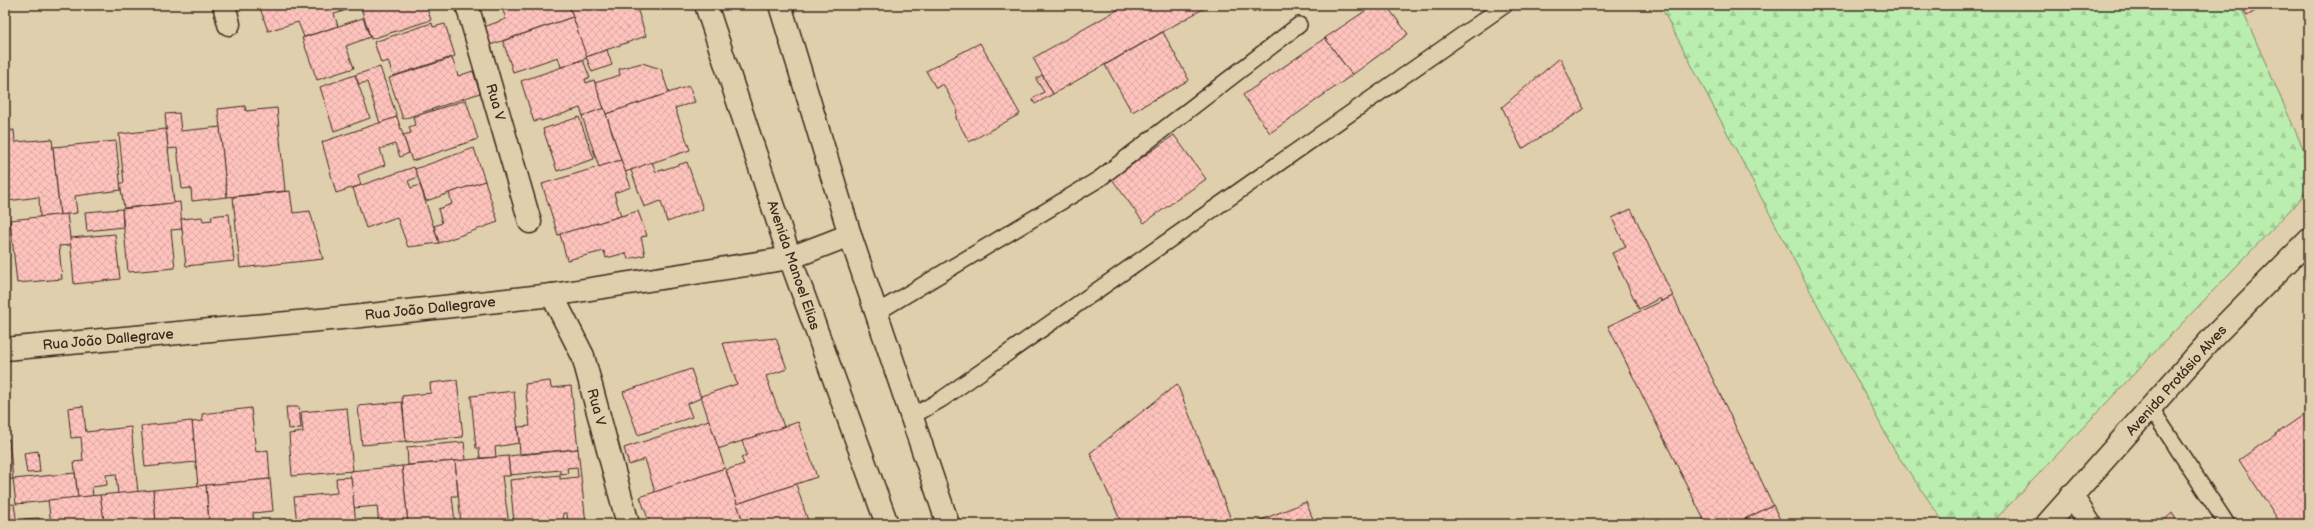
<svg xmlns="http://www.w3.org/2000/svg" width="2314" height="529" font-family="'Balsamiq Sans',sans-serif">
	<defs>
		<pattern id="forest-firs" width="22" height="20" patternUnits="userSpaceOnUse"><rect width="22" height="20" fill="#baeeaf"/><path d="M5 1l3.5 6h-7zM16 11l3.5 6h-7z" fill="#a1cc96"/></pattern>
		<pattern id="building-cross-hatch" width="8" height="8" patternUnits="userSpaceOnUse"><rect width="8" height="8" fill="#ffc3bd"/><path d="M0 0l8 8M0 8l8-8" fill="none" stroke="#dba8a2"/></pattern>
	</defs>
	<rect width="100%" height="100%" fill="#e0cfac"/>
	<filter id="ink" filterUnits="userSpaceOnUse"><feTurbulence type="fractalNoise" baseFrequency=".025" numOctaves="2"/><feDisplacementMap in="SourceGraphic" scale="8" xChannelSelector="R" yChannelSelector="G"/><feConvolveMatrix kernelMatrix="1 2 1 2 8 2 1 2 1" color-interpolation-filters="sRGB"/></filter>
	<g filter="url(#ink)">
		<path fill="url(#forest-firs)" stroke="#7a8c66" d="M1660 5H2240L2309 162V190L1991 524H1945L1894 450Z"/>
		<g fill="url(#building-cross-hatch)" stroke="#3b2a1e">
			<path d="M259 5H339L341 12 334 14 338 26 304 37 298 22 268 31Z"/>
			<path d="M339 5H360L341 12Z"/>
			<path d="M360 5H426L431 20 371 39Z"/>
			<path d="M501 5H569L573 17 487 46 481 28 506 19Z"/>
			<path d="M569 5H636L646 36 586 57Z"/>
			<path d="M1126 5H1210L1053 94 1033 58Z"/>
			<path d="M1249 5H1270L1259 12 1257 10 1253 12Z"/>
			<path d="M1374 5H1386L1408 34 1352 75 1325 38Z"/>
			<path d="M2241 5H2265L2247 16Z"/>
			<path d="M573 17 587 58 561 67 558 57 513 72 503 41Z"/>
			<path d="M363 18 370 37 346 46 354 68 317 80 302 38Z"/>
			<path d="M432 23 433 27 445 24 455 56 393 76 388 61 381 63 374 42Z"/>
			<path d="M1163 32 1189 80 1132 112 1105 65Z"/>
			<path d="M1325 38 1352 75 1270 133 1243 95Z"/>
			<path d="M980 43 1020 114 969 142 956 118 957 109 943 84 936 88 926 71Z"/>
			<path d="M607 50 612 65 592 72 586 57Z"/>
			<path d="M452 58 458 76 473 71 480 93 403 119 389 78Z"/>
			<path d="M1560 58 1584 109 1522 149 1502 107Z"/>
			<path d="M583 60 590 78 585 79 586 83 594 80 604 108 583 116 580 108 541 121 540 119 534 122 521 81Z"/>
			<path d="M642 63 661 69 669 93 606 114 595 83 620 75 619 69Z"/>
			<path d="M380 67 397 117 380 123 367 82 359 84 355 75Z"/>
			<path d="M355 75 370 118 334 131 320 87Z"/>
			<path d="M1042 75 1053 94 1035 104 1032 99 1044 92 1036 79Z"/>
			<path d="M689 86 695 102 675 108 690 150 625 172 606 114Z"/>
			<path d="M466 100 478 139 412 161 403 135 411 133 409 127 415 125 413 117Z"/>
			<path d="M245 106 246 111 277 108 285 191 227 197 218 109Z"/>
			<path d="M604 108 621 160 599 167 582 116Z"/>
			<path d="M179 113 181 131 220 127 227 197 192 201 191 188 182 189 177 148 168 149 165 114Z"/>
			<path d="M397 117 409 153 400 157 395 144 380 149 385 165 358 175 361 185 336 193 322 142Z"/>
			<path d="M579 117 594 159 557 171 543 129Z"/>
			<path d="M166 129 174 203 124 208 120 183H124L119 134Z"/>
			<path d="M14 130 15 142 52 139 60 215 40 217 39 197 7 201 5 131Z"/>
			<path d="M1174 135 1206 179 1144 223 1112 179Z"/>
			<path d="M116 141 121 190 75 196 77 213 60 215 53 147Z"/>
			<path d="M474 148 485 181 426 201 415 169Z"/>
			<path d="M621 160 631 187 614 193 621 216 558 235 542 184Z"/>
			<path d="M652 162 656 172 687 162 703 209 667 222 661 201 644 207 631 170Z"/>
			<path d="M414 167 418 177 408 181 411 188 420 185 439 243 408 247 397 217 366 228 353 188Z"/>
			<path d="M485 181 498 222 439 243 434 226 442 223 438 209 452 204 449 193Z"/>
			<path d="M5 187 8 220 5 221Z"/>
			<path d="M290 191 293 213 310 211 323 259 240 268 233 197Z"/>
			<path d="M180 202 182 229 171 230 175 268 128 272 122 209Z"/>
			<path d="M122 209 123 227 87 231 85 212Z"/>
			<path d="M1631 209 1673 296 1661 301 1660 298 1639 309 1612 253 1626 247 1612 218Z"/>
			<path d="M638 211 647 236 641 237 645 255 628 259 626 253 606 258 604 251 567 260 560 234Z"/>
			<path d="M67 214 71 245 59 246 62 279 17 283 10 220Z"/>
			<path d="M229 214 234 261 186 266 181 219 202 217 203 221 212 220 211 216Z"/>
			<path d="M115 234 120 279 74 284 70 238Z"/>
			<path d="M1673 296 1773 505 1735 524H1706L1608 326Z"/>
			<path d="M776 338 787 369 766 376 784 427 718 449 701 396 737 384 723 343Z"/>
			<path d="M691 369 701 398 687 404 692 417 638 435 623 392Z"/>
			<path d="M457 380 463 437 406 442 402 396 431 393 430 383Z"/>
			<path d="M550 381 551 388 571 386 578 449 520 454 518 427 530 426 525 384Z"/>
			<path d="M1177 384 1233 524H1122L1090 453Z"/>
			<path d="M514 391 519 443 495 447 496 457 480 458 479 448H476L471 396Z"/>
			<path d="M402 402 406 441 362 445 358 406Z"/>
			<path d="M83 406 86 432 131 427 138 492 118 494 116 474 106 475 107 485 92 487 93 496 78 498 74 462 83 461 81 437 71 438 68 408Z"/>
			<path d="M286 407H299L301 428 288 429Z"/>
			<path d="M251 408 256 452 268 450 270 479 198 486 192 422 203 421 202 414Z"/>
			<path d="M347 408 353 471 292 476 289 434 303 432 301 412Z"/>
			<path d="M2309 411V524H2281L2239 460Z"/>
			<path d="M709 420 725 468 655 492 645 459 629 465 624 448Z"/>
			<path d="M192 421 196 462 145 467 141 426Z"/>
			<path d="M798 422 817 477 737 504 726 470 744 464 741 457 747 455 742 441Z"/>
			<path d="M9 439 13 479 5 480V440Z"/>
			<path d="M464 442 466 460 408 465 407 447Z"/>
			<path d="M578 449 586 524H568L567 513H563L564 523 545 524V519L514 523 510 480 560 475V479L578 477 577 467 567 468 568 473 560 474V470L510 475 508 456Z"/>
			<path d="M38 451 40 472 27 473 24 453Z"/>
			<path d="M508 456 510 476H502L509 524H461L455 461Z"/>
			<path d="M455 461 458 496H452L455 522H460L461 524H408L402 466Z"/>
			<path d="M402 466 408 524H379L377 506 354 508 350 471Z"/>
			<path d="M725 468 742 518 725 524 712 522 650 524 640 497Z"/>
			<path d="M75 473 78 498 16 504 13 479Z"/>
			<path d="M351 477 356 524H297L294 497 337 493 336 478Z"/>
			<path d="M270 479 273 511 253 513 254 524H209L206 485Z"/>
			<path d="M796 484 809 524H753L751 518 743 521 737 504Z"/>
			<path d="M206 485 209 524H156L153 490Z"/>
			<path d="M153 490 156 524H104L100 495Z"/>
			<path d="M100 495 104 520 95 521V524H51L48 500Z"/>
			<path d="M1306 502 1315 524H1251Z"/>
			<path d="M14 504 17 524H5V505Z"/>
			<path d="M1773 505 1782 524H1735Z"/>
			<path d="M2172 513 2179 524H2160Z"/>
			<path d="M39 518 40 524H24V519Z"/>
			<path d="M742 518 743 524H725Z"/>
		</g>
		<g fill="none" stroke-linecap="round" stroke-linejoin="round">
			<g stroke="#3b2a1e" stroke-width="18">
				<g id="service">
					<path d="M876 313 1099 179 1299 25"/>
					<path d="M2150 407 2227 524"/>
					<path d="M911 417 942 399 1505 5"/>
				</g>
			</g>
			<g stroke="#3b2a1e" stroke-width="25">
				<g id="minor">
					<path d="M224 5 229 24"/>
					<path d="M467 5 530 222"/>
					<path d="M552 295 583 356 628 524"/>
					<path d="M2071 495 2090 524"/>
				</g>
			</g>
			<g stroke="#3b2a1e" stroke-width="25">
				<path id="tertiary" d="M5 349 352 317 552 295 790 258 850 235"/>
			</g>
			<g stroke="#3b2a1e" stroke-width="25">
				<g id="secondary">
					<path d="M706 5 790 258 887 524"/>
					<path d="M780 5 850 235 948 524"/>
				</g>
			</g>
			<g stroke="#3b2a1e" stroke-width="25">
				<path id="primary" d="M2047 524 2214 336 2309 240"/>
			</g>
			<use href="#service" stroke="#e0cfac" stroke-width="15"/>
			<use href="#minor" stroke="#e0cfac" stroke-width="22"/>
			<use href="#tertiary" stroke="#e0cfac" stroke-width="22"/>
			<use href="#secondary" stroke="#e0cfac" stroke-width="22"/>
			<use href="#primary" stroke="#e0cfac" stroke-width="22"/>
		</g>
	</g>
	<g text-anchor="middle" stroke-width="3" stroke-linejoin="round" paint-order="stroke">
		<g font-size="14" fill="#3b2a1e" stroke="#e0cfac">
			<text transform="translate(496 102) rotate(74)" y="5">Rua V</text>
			<text transform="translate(794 265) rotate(71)" y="5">Avenida Manoel Elias</text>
			<text transform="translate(430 308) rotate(-6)" y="5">Rua João Dallegrave</text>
			<text transform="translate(108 339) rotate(-5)" y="5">Rua João Dallegrave</text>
			<text transform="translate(2176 380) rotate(-48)" y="5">Avenida Protásio Alves</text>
			<text transform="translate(597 407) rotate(75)" y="5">Rua V</text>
		</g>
	</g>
	<rect width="2314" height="529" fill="none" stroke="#e0cfac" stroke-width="20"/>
	<rect x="10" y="10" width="2294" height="509" fill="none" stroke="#3b2a1e" stroke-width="1.5" filter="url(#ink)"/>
</svg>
